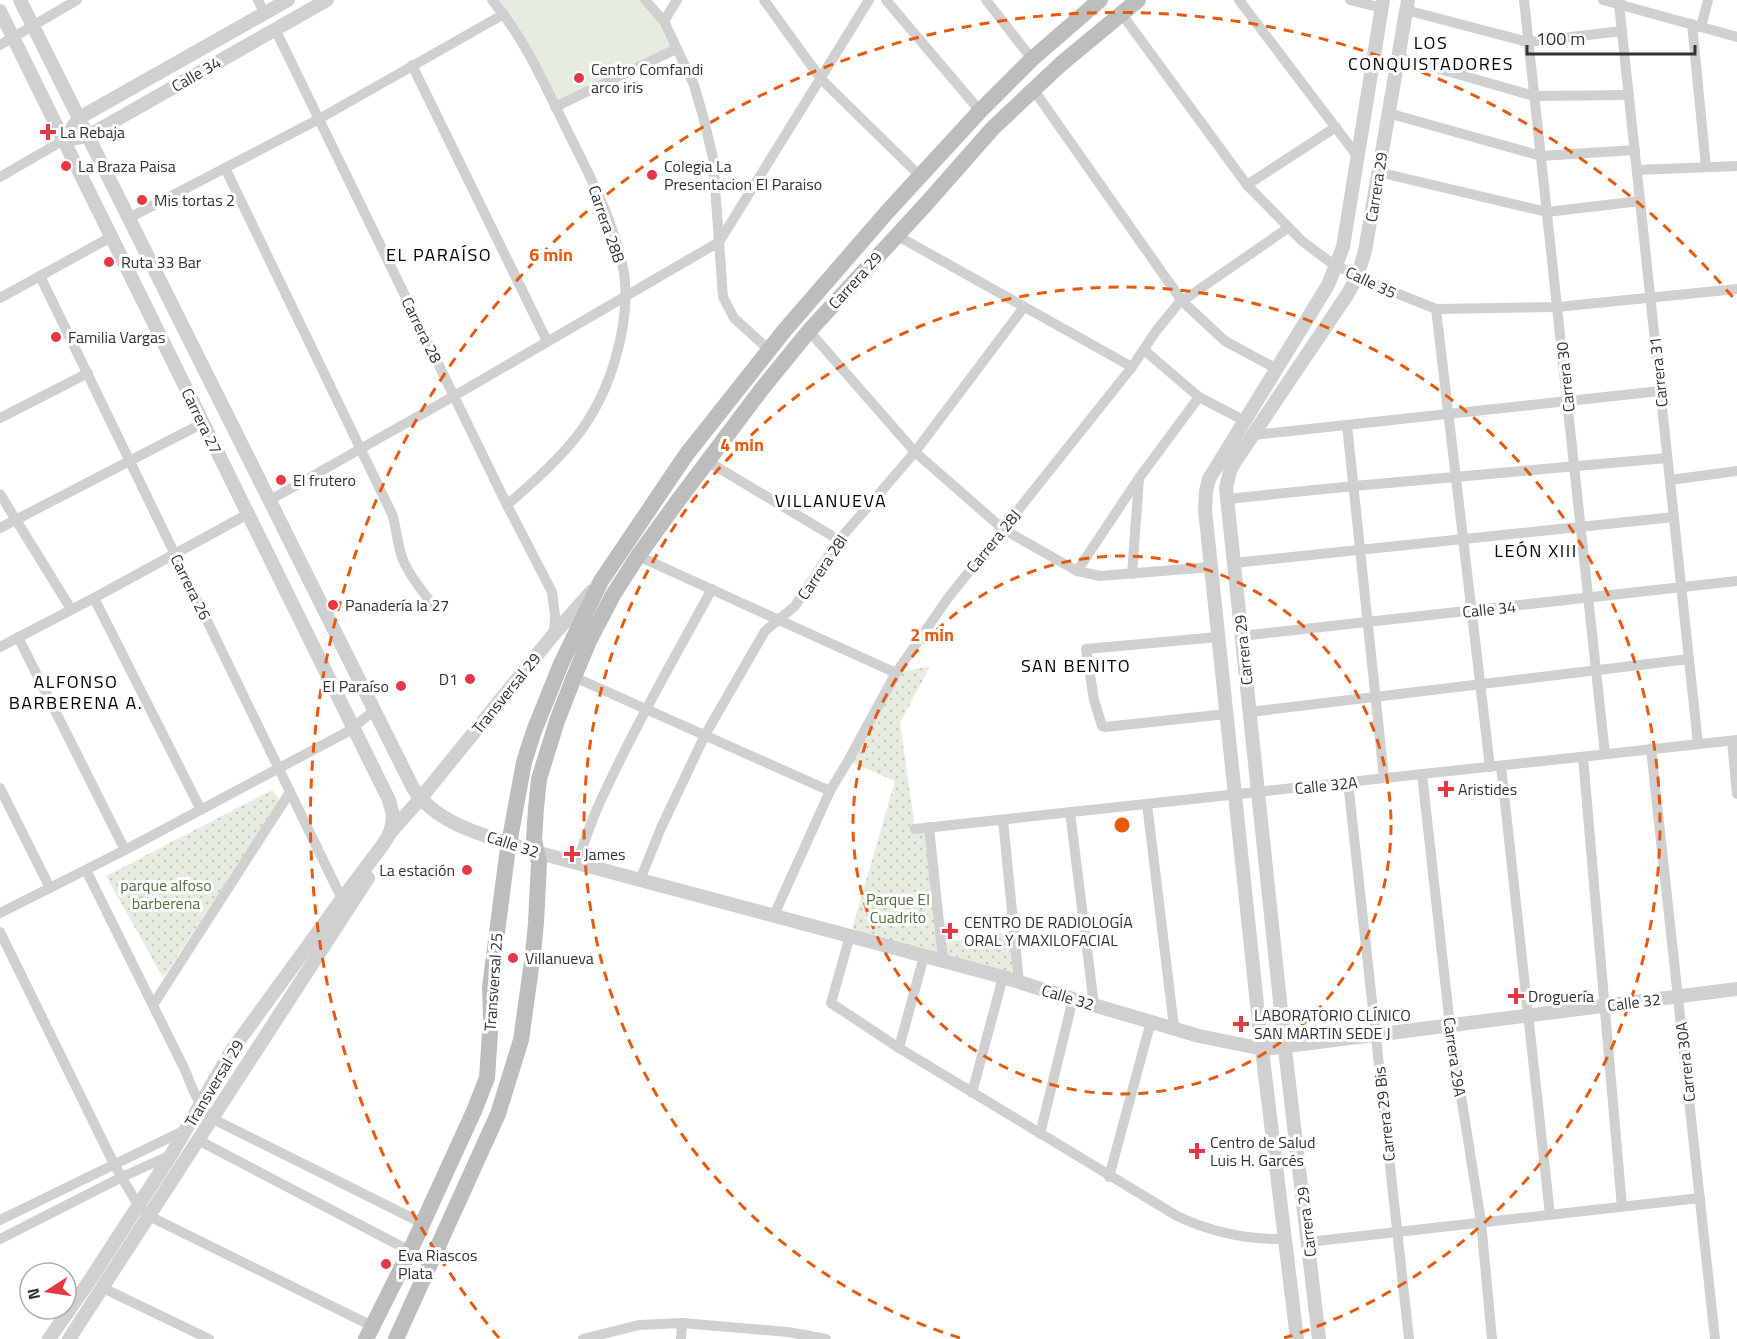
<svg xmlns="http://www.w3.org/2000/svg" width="1737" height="1339" font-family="'Titillium Web',sans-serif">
	<defs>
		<pattern id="park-dots" width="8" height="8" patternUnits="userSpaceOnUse" patternTransform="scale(1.5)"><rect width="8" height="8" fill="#e6ecdf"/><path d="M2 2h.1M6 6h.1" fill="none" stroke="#c6cbc0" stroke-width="1.8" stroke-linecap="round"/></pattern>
	</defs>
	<rect width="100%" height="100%" fill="#fff"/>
	<g fill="url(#park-dots)">
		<path d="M930 666 900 723 915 828 929 827 941 943 1014 931 1019 982 850 936 895 781 848 761 896 673Z"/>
		<path d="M272 790 280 800 163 978 106 876Z"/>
	</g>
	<path fill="#e6ecdf" d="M492 0H645L676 49 555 107Z"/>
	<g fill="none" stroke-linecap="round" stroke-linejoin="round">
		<g stroke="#d0d0d0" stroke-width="10">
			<path d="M258 0 264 13"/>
			<path d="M492 0C526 40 546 88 569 134 591 178 615 223 624 273 627 293 625 316 621 336 604 418 568 452 507 505"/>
			<path d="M645 0 664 21 694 85 703 116 713 158 723 297 734 318 768 349"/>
			<path d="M764 0 821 79 920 176"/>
			<path d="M886 0 980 111"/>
			<path d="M986 0 1032 59"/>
			<path d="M1239 0 1358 157"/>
			<path d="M1350 0 1382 8"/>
			<path d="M1524 0 1605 754"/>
			<path d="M1603 0 1737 37"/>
			<path d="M1620 0 1619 4 1698 744"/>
			<path d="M1406 10 1528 42 1622 31"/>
			<path d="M1121 13 1247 185 1302 241 1330 262 1364 280 1436 309 1557 307 1737 289"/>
			<path d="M664 21 677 0"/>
			<path d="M1692 24 1706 167"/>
			<path d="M1701 27 1708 0"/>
			<path d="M275 29 507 505 552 592 555 616 554 634"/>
			<path d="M0 45 77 0"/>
			<path d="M1398 57 1534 96 1629 95"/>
			<path d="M412 65 547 341"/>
			<path d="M1033 89 1182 301 1225 341 1277 369"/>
			<path d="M555 107 676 49"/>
			<path d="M1388 113 1541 156 1635 150"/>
			<path d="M225 168 392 514C397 529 397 545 403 560 410 577 424 593 435 608"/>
			<path d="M1637 170 1737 166"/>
			<path d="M1378 172 1547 212 1640 201"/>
			<path d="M0 177 64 140"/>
			<path d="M1247 185 1336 127"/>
			<path d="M129 218 319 119 504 14"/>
			<path d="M896 235 1132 367"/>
			<path d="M40 276 342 899"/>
			<path d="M0 298 111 237"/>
			<path d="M1436 309 1490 767"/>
			<path d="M809 331 915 452 1003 529 1077 571 1100 576 1211 567"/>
			<path d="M1144 350 1199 397 1245 421"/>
			<path d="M0 418 88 373"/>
			<path d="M1347 425 1384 778"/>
			<path d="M1253 435 1660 391"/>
			<path d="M707 461 839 540"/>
			<path d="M1670 480 1737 471"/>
			<path d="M0 494 71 609"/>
			<path d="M1227 499 1354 486 1667 458"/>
			<path d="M270 500 454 396 719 242 869 0"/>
			<path d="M0 528 203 423"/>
			<path d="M638 556 896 673"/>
			<path d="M1234 563 1674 517"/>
			<path d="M1077 571 1139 478 1199 397"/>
			<path d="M1132 574 1139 479"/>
			<path d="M94 598 201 810"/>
			<path d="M1241 636 1737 581"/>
			<path d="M18 637 125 850"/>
			<path d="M1218 637 1086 649 1094 700 1102 726 1105 727 1226 714"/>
			<path d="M0 647 94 598 248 514"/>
			<path d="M574 677 830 791"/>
			<path d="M1250 712 1689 659"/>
			<path d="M1732 741 1737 794"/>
			<path d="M1651 749 1715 1339"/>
			<path d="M1583 757 1622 1207"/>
			<path d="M1501 766 1550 1215"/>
			<path d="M1422 774 1450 1026 1481 1222 1492 1339"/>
			<path d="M1348 782 1409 1339"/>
			<path d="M0 788 50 888"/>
			<path d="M1147 804 1174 1027"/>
			<path d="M1070 812 1094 1005"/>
			<path d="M1003 820 1019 982"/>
			<path d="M929 827 943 961"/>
			<path d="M915 829 1737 740"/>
			<path d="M577 863C583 846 589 828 596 811 630 735 672 662 712 589"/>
			<path d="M86 870 185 1070C193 1090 199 1110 219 1122L422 1223"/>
			<path d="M640 880 661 828 705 735 765 631 795 606 839 540 915 452 1024 307"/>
			<path d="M0 913 125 850 347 732 375 710"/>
			<path d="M774 915 830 791 848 761 896 673 948 598 1132 367 1156 331 1178 304 1288 228"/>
			<path d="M0 932 114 1164 138 1205 149 1216 372 1326"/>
			<path d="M850 936 831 1003 899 1048 1177 1216C1211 1232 1247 1240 1285 1239"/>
			<path d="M153 1005 290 792"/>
			<path d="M899 1048 924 956"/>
			<path d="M972 1093 1003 977"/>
			<path d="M1040 1134 1073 999"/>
			<path d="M198 1140 410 1251"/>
			<path d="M1109 1177 1151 1021"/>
			<path d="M0 1220 179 1133H185"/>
			<path d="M0 1239 122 1177 171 1155"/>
			<path d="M1308 1242 1700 1198"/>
			<path d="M103 1288 209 1339"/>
			<path d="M583 1339 639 1325 682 1323 788 1332 826 1339"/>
			<path d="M681 1339 682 1323"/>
		</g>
		<g stroke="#d0d0d0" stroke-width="14">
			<path d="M20 0 413 788C437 826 491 837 532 851L1003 977 1073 999 1199 1036 1263 1049 1737 989"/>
			<path d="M0 11 389 800 393 815 392 825 389 835 382 846 342 899 232 1050 171 1155 90 1280 49 1339"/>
			<path d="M64 140 87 136 93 133 327 0"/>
			<path d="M64 140 79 118 288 0"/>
			<path d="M389 834 420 799 554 634 592 591"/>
			<path d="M69 1339 368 878"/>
			<path d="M1297 1339 1260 1033 1205 510 1206 491 1209 479 1328 285 1343 247 1383 0"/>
			<path d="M1319 1339 1286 1058 1226 488 1230 471 1234 463 1347 295 1357 277 1365 251 1408 0"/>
		</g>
		<g stroke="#bdbdbd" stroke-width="16">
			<path d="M366 1339 410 1251 474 1111 487 1078 491 1017 490 987 507 855 524 762 534 731 561 664 601 581 686 455 784 331 888 211 980 111 1032 59 1100 0"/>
			<path d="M396 1339 498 1114 521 1040 533 954 536 923 539 863 534 840 536 808 539 779 557 721 574 677 589 641 613 595 638 556 677 502 761 390 809 331 926 204 993 128 1061 64 1138 0"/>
		</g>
	</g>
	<g fill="none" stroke="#e8590c" stroke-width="3" stroke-dasharray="10 8">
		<circle cx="1122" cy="825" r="269"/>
		<path d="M960 1338A538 538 0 1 1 1284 1338"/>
		<path d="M499 1338A807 807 0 0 1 1736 301"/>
	</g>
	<g fill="#e63946" stroke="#fff" stroke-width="2">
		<circle cx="579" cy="78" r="6"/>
		<path d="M45 123h6v6h6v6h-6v6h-6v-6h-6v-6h6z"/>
		<circle cx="66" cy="166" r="6"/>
		<circle cx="652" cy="175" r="6"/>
		<circle cx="142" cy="200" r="6"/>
		<circle cx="109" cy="262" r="6"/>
		<circle cx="56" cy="337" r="6"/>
		<circle cx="281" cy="480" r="6"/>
		<circle cx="333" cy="605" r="6"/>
		<circle cx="470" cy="679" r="6"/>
		<circle cx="401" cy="686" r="6"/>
		<path d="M1443 780h6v6h6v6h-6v6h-6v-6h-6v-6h6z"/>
		<path d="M569 845h6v6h6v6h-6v6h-6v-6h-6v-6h6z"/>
		<circle cx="467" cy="870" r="6"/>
		<path d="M947 922h6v6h6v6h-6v6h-6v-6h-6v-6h6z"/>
		<circle cx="513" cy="958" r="6"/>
		<path d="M1513 987h6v6h6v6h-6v6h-6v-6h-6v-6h6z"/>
		<path d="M1238 1015h6v6h6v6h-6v6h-6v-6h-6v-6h6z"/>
		<path d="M1194 1142h6v6h6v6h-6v6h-6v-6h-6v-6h6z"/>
		<circle cx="386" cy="1264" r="6"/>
	</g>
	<g text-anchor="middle" stroke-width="6" stroke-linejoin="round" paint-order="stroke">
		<g font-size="16" fill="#333" stroke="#fff" text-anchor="start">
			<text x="591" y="75">Centro Comfandi<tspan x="591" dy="18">arco iris</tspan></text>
			<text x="60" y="138">La Rebaja</text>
			<text x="78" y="172">La Braza Paisa</text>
			<text x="664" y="172">Colegia La<tspan x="664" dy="18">Presentacion El Paraiso</tspan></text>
			<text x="154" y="206">Mis tortas 2</text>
			<text x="121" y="268">Ruta 33 Bar</text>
			<text x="68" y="343">Familia Vargas</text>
			<text x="293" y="486">El frutero</text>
			<text x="345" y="611">Panadería la 27</text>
			<text x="458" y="685" text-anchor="end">D1</text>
			<text x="389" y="692" text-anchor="end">El Paraíso</text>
			<text x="1458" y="795">Aristides</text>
			<text x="584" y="860">James</text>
			<text x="455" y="876" text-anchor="end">La estación</text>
			<text x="964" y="928">CENTRO DE RADIOLOGÍA<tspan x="964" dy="18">ORAL Y MAXILOFACIAL</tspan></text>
			<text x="525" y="964">Villanueva</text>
			<text x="1528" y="1002">Droguería</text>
			<text x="1254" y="1021">LABORATORIO CLÍNICO<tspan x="1254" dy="18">SAN MARTIN SEDE J</tspan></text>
			<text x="1210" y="1148">Centro de Salud<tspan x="1210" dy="18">Luis H. Garcés</tspan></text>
			<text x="398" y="1261">Eva Riascos<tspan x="398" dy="18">Plata</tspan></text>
		</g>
		<g font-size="16" fill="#333" stroke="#fff">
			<text transform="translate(196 74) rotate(-30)" y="6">Calle 34</text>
			<text transform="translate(1376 187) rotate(-81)" y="6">Carrera 29</text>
			<text transform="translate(607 224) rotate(71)" y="6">Carrera 28B</text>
			<text transform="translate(855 280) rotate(-48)" y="6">Carrera 29</text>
			<text transform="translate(1371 282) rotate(25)" y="6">Calle 35</text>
			<text transform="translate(422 330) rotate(64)" y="6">Carrera 28</text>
			<text transform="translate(1658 372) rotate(-96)" y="6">Carrera 31</text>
			<text transform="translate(1565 377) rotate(-96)" y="6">Carrera 30</text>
			<text transform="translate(202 421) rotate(64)" y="6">Carrera 27</text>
			<text transform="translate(993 541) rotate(-51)" y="6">Carrera 28J</text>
			<text transform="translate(822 567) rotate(-56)" y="6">Carrera 28I</text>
			<text transform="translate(191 587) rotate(64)" y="6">Carrera 26</text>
			<text transform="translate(1489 609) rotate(-6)" y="6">Calle 34</text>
			<text transform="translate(1243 650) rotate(-96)" y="6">Carrera 29</text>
			<text transform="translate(506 693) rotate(-51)" y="6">Transversal 29</text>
			<text transform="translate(1326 785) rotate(-6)" y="6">Calle 32A</text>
			<text transform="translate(513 844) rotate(18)" y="6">Calle 32</text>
			<text transform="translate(493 982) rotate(-86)" y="6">Transversal 25</text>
			<text transform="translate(1068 997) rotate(17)" y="6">Calle 32</text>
			<text transform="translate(1634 1002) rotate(-7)" y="6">Calle 32</text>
			<text transform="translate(1455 1057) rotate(82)" y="6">Carrera 29A</text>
			<text transform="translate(1685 1062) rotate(-96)" y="6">Carrera 30A</text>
			<text transform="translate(214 1083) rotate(-59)" y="6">Transversal 29</text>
			<text transform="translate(1384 1114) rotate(-96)" y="6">Carrera 29 Bis</text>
			<text transform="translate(1306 1222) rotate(-97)" y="6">Carrera 29</text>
		</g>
		<g font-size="16" fill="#56703f" stroke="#fff">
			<text x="166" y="891">parque alfoso<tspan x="166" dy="18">barberena</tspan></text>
			<text x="898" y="905">Parque El<tspan x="898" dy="18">Cuadrito</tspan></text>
		</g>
		<g font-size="18" letter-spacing="1.5" fill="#000" stroke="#fff">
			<text x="1431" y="49">LOS<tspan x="1431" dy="21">CONQUISTADORES</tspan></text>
			<text x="439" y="261">EL PARAÍSO</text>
			<text x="831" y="507">VILLANUEVA</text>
			<text x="1536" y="557">LEÓN XIII</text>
			<text x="1076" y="672">SAN BENITO</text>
			<text x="76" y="688">ALFONSO<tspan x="76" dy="21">BARBERENA A.</tspan></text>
		</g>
	</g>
	<circle cx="1122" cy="825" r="9" fill="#e8590c" stroke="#fff" stroke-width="3"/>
	<g font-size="18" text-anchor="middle" font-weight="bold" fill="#e8590c" stroke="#fff" stroke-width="6" stroke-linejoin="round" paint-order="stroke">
		<text x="551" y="261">6 min</text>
		<text x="742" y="451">4 min</text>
		<text x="932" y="641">2 min</text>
	</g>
	<g transform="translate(48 1291) rotate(258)"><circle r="28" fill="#ffffff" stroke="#adadad" stroke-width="1.5"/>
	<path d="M0-4.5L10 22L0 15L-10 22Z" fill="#e63946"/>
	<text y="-9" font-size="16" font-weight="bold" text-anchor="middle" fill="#333333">N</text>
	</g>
	<path d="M1527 45v9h168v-9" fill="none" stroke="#333333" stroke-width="3"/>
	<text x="1536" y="45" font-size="18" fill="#333333" stroke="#ffffff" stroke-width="4.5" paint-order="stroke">100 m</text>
</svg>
